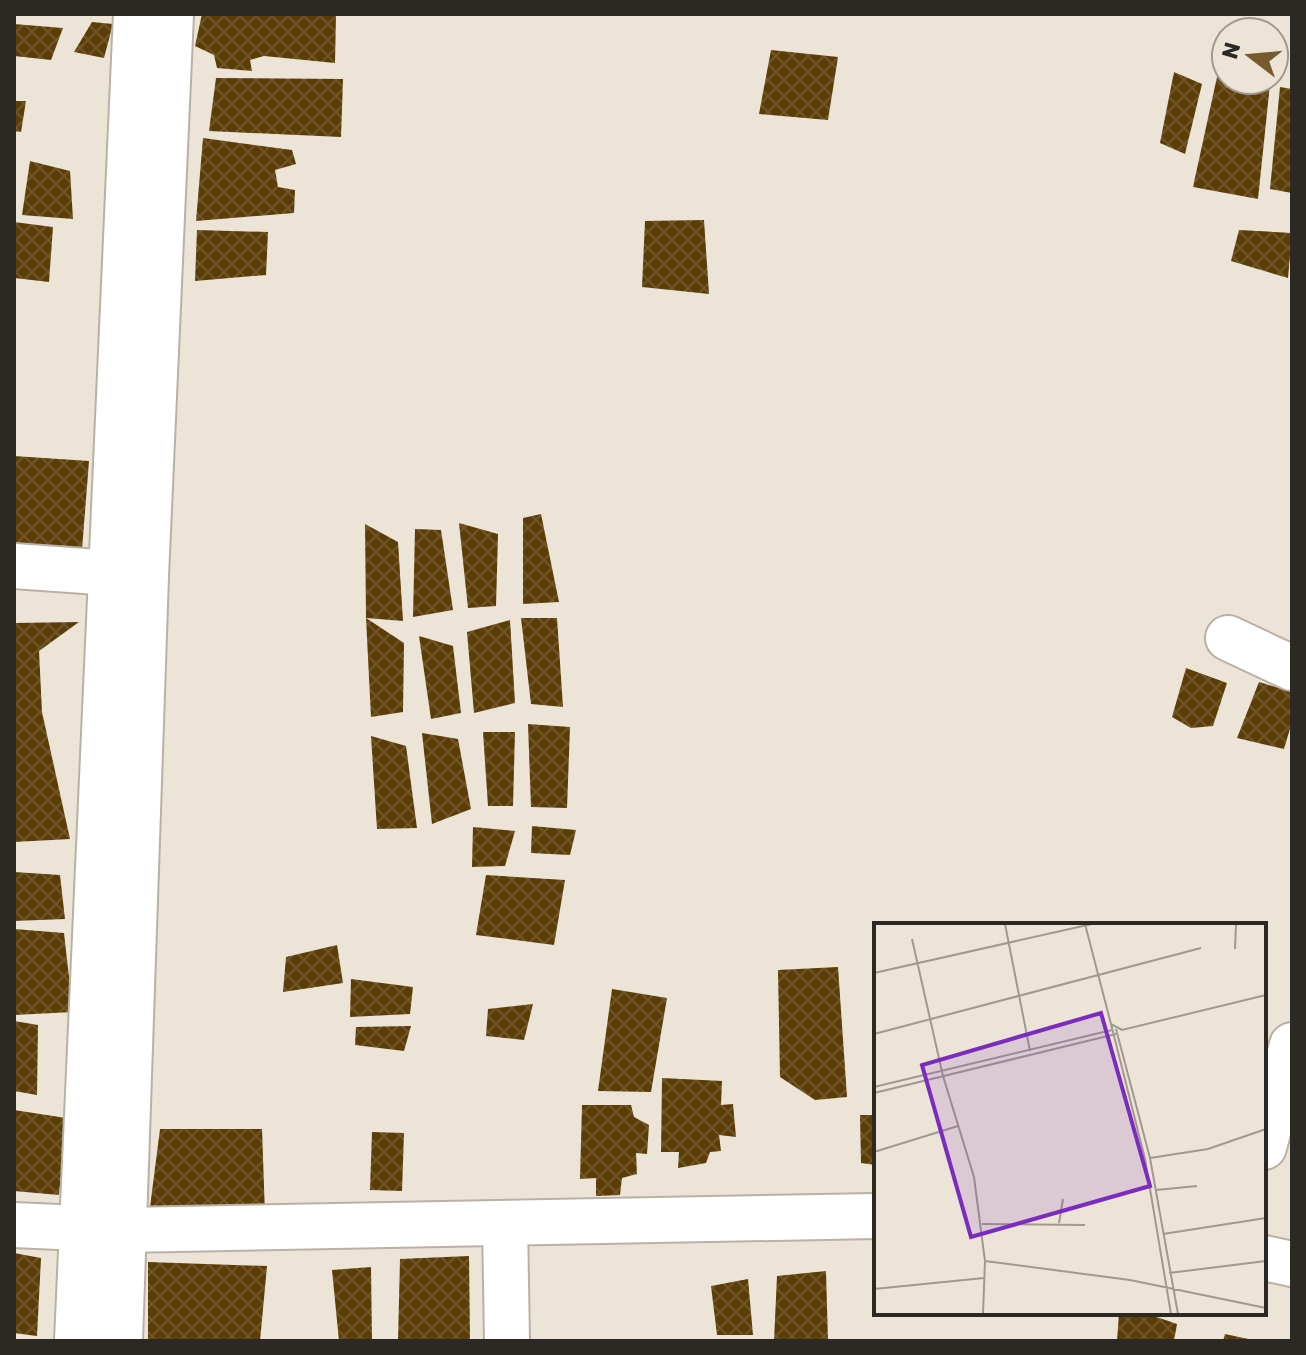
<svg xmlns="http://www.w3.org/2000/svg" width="1306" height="1355" font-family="Rubik,sans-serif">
	<defs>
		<pattern id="building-cross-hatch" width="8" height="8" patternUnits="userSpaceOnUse" patternTransform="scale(2)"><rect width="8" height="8" fill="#5b3d05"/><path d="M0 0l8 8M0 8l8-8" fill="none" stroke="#6f572a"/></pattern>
	</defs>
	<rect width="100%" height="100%" fill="#ede4d8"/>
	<g fill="url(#building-cross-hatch)">
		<path d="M202 14H336L335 63 264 56 250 60 252 71 217 68 214 55 195 46Z"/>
		<path d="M92 22 113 24 104 58 74 52Z"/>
		<path d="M14 24 63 28 51 60 14 56Z"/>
		<path d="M1219 33 1226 34V63L1215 65Z"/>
		<path d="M771 50 838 57 828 120 759 114Z"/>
		<path d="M1174 72 1202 84 1185 154 1160 143Z"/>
		<path d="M1217 77 1270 84 1258 199 1193 187Z"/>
		<path d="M216 78 343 79 341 137 209 131Z"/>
		<path d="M1280 87 1292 89V193L1270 189Z"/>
		<path d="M14 101H26L21 132 14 131Z"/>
		<path d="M203 138 292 150 296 164 275 170 278 187 295 190 294 213 196 221Z"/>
		<path d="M30 161 70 171 73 219 22 215Z"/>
		<path d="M704 220 709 294 642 287 645 221Z"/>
		<path d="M14 222 53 227 49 282 14 278Z"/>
		<path d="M197 230 268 232 266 275 195 281Z"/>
		<path d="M1239 230 1292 233 1288 278 1231 261Z"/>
		<path d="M14 456 89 461 82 550 14 551Z"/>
		<path d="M541 514 559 602 523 604V518Z"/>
		<path d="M459 523 498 534 496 606 468 608Z"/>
		<path d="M365 524 398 542 403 621 366 618Z"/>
		<path d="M415 529 441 530 453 610 413 617Z"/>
		<path d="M366 618 404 643 403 712 371 717Z"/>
		<path d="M521 618H557L563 707 531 704Z"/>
		<path d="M510 620 515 703 474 713 467 632Z"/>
		<path d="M79 622 39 651 42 712 70 839 14 842V623Z"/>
		<path d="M419 636 453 646 461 713 431 719Z"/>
		<path d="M1186 668 1227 683 1213 726 1191 728 1172 717Z"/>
		<path d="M1259 682 1292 692V722L1284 749 1237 738Z"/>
		<path d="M528 724 570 727 567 808 531 807Z"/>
		<path d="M483 732H515L513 806H488Z"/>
		<path d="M422 733 458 739 471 809 432 824Z"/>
		<path d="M371 736 406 746 417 828 377 829Z"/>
		<path d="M532 826 576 830 570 855 531 853Z"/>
		<path d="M473 827 515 831 505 866 472 867Z"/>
		<path d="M14 872 60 875 65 919 14 921Z"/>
		<path d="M486 875 565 880 554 945 476 935Z"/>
		<path d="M14 929 64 933 73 1012 14 1015Z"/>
		<path d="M337 945 343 983 283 992 286 957Z"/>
		<path d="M838 967 847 1097 815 1100 780 1077 778 970Z"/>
		<path d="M351 979 413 987 410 1014 350 1017Z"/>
		<path d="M612 989 667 998 651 1092 598 1091Z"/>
		<path d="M533 1004 524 1040 486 1036 488 1009Z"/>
		<path d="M14 1021 38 1025 37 1095 14 1091Z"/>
		<path d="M411 1026 404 1051 355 1045 356 1027Z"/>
		<path d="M662 1078 722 1081 721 1105 733 1104 736 1137 719 1135 721 1151 710 1152 706 1163 678 1168 679 1152H661Z"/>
		<path d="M582 1105H631L634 1117 649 1125 647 1154 636 1153 637 1174 622 1178 620 1195 596 1196V1178L580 1179Z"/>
		<path d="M14 1110 66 1118 59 1195 14 1191Z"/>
		<path d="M860 1115H876V1165L861 1163Z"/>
		<path d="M160 1129H262L265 1215H149Z"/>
		<path d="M372 1132 404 1133 402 1191 370 1190Z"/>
		<path d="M14 1253 41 1258 37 1336 14 1333Z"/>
		<path d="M469 1256 470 1341H398L400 1259Z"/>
		<path d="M148 1262 267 1266 260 1341H148Z"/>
		<path d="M371 1267 372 1341H339L332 1270Z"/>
		<path d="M826 1271 828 1341H774L777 1276Z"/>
		<path d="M748 1279 753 1335H717L711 1286Z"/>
		<path d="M1119 1313H1145L1177 1324 1174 1341H1117Z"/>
		<path d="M1225 1334 1253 1340V1341H1223Z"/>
	</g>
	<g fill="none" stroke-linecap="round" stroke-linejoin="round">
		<g stroke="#b9b1a5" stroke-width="48">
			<g id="minor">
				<path d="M14 566 140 575"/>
				<path d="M1228 638 1292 668"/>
				<path d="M1264 1147 1292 1045"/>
				<path d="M505 1223 507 1341"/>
				<path d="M14 1225 125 1230 876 1216"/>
				<path d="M1264 1258 1292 1264"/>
				<path d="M77 1341 136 14"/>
				<path d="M120 1341 146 576 171 14"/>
			</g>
		</g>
		<use href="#minor" stroke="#fff" stroke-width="44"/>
	</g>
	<g transform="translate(874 923)">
		<rect width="392" height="392" fill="#ede4d8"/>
		<path fill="none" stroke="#a09990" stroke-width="2" d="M131 1 156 128M211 1 237 101M38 16 69 153 100 254 111 338 109 391M361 26 362 1M0 50 218 1M242 106 276 235 304 391M0 111 327 25M0 164 238 107M0 170 242 111M0 229 84 203M276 235 334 226 392 206M282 267 323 263M185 300 189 276M108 301 211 302M289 311 392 295M111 338 256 357 392 385M295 350 392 338M0 366 110 355M297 391 271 236 237 101 248 107 392 72"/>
		<path fill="#7b2cbf" fill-opacity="0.15" stroke="#7b2cbf" stroke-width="4" d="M227 90 276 263 97 314 48 142Z"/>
		<rect width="392" height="392" fill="none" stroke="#2c2924" stroke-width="4"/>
	</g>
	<rect width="1306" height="1355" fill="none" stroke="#2c2924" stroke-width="32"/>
	<g transform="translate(1250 56) rotate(286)"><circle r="38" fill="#ede4d8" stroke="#a09990" stroke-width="2"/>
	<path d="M0-6L14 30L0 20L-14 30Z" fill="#775b2e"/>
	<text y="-12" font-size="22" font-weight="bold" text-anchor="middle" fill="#2c2924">N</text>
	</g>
</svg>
